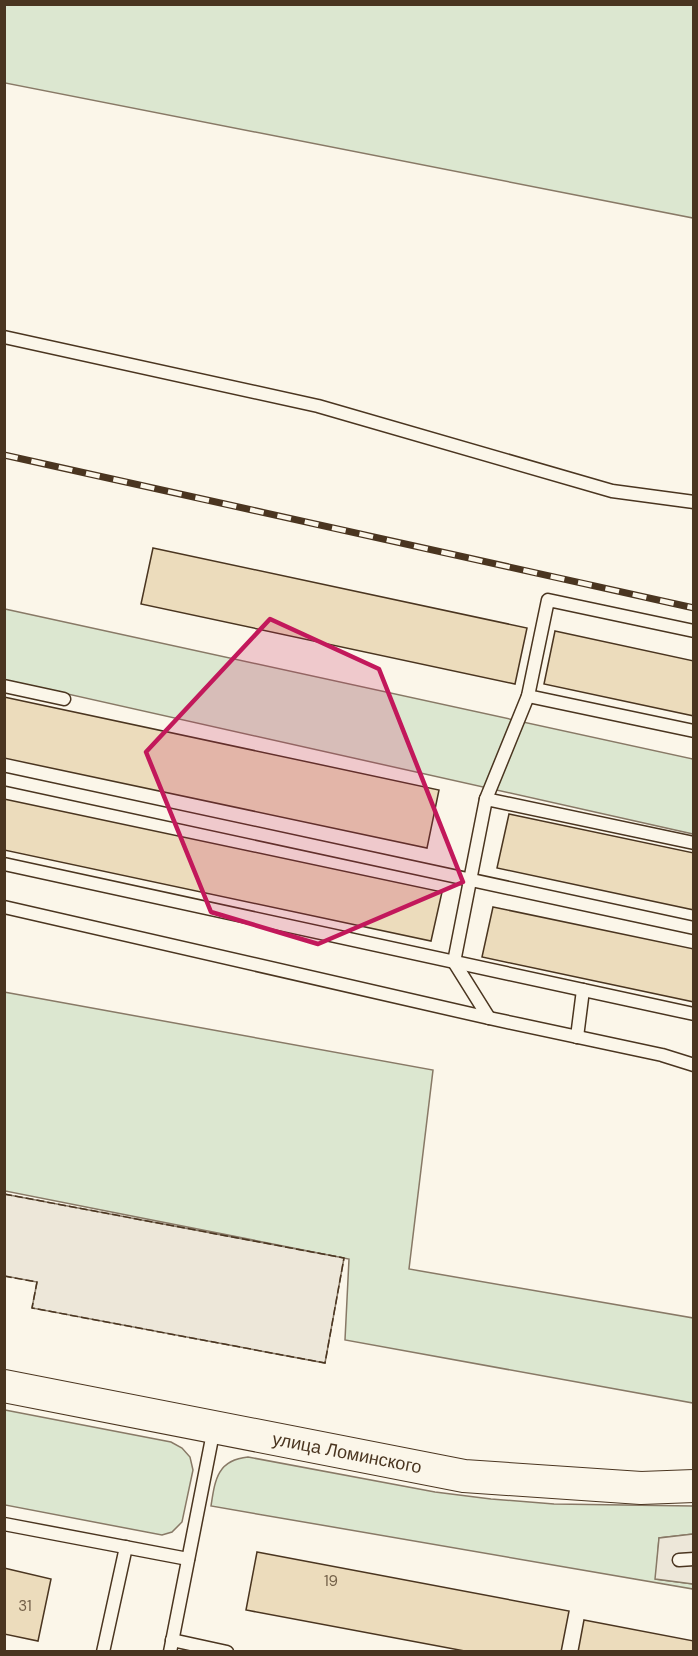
<svg xmlns="http://www.w3.org/2000/svg" width="698" height="1656" font-family="'DM Sans',sans-serif">
	<rect width="100%" height="100%" fill="#fbf6e9"/>
	<g fill="#dce7d0" stroke="#887966" stroke-width="1.5">
		<path d="M4 5H693V218L5 83Z"/>
		<path d="M5 609 693 759V834L5 680Z"/>
		<path d="M4 992 433 1070 409 1269 693 1318V1403L345 1340 349 1259 5 1191Z"/>
		<path d="M5 1410 171 1442 182 1448 190 1457 193 1470 182 1522 172 1532 162 1535 5 1505Z"/>
		<path d="M248 1457 435 1492 491 1499 554 1504 693 1506V1534L659 1538 656 1579 693 1584V1589L211 1506C215 1480 217 1460 248 1457Z"/>
	</g>
	<g fill="#ede7d9" stroke="#887966" stroke-width="1.5">
		<path d="M4 1194 344 1258 325 1363 32 1308 37 1282 5 1276Z"/>
		<path d="M693 1534V1584L655 1579 659 1538Z"/>
	</g>
	<g fill="#ecdcbc" stroke="#4a3520" stroke-width="1.5">
		<path d="M153 548 527 628 515 684 141 604Z"/>
		<path d="M555 631 694 661V716L544 684Z"/>
		<path d="M4 697 439 790 427 848 4 758Z"/>
		<path d="M4 799 442 892 431 941 4 850Z"/>
		<path d="M509 814 694 853V910L497 868Z"/>
		<path d="M493 907 694 949V1002L482 957Z"/>
		<path d="M257 1552 569 1611 561 1652H470L246 1610Z"/>
		<path d="M4 1568 51 1579 38 1641 4 1634Z"/>
		<path d="M584 1620 694 1641V1652H578Z"/>
	</g>
	<g fill="none" stroke-linecap="round" stroke-linejoin="round">
		<g stroke="#4a3520" stroke-width="15">
			<g id="service">
				<path d="M4 337 318 406 612 491 694 502"/>
				<path d="M4 686 64 699"/>
				<path d="M528 696 694 731"/>
				<path d="M4 779 694 928"/>
				<path d="M486 799 528 696 548 600 694 631"/>
				<path d="M4 864 694 1014"/>
				<path d="M4 907 489 1018 662 1055 694 1065"/>
				<path d="M489 1018 454 962 486 799 694 843"/>
				<path d="M577 1037 583 990"/>
				<path d="M4 1524 188 1559"/>
				<path d="M679 1560 694 1559"/>
				<path d="M172 1640 227 1652"/>
				<path d="M103 1652 126 1547"/>
				<path d="M170 1652 214 1428"/>
			</g>
		</g>
		<g stroke="#4a3520" stroke-width="34">
			<path id="tertiary" d="M4 1386 464 1476 641 1488 694 1486"/>
		</g>
		<use href="#service" stroke="#fbf6e9" stroke-width="12"/>
		<use href="#tertiary" stroke="#fbf6e9" stroke-width="32"/>
		<g stroke="#4a3520" stroke-width="7">
			<path id="rail" d="M4 455 694 608"/>
		</g>
		<use href="#rail" stroke="#fbf6e9" stroke-width="4.5" stroke-dasharray="14" stroke-linecap="butt"/>
		<path stroke="#4a3520" stroke-width="1.5" stroke-dasharray="8 3" stroke-linecap="butt" d="M4 1194 344 1258 325 1363 32 1308 37 1282 4 1276"/>
	</g>
	<path fill="#c2185b" fill-opacity="0.2" stroke="#c2185b" stroke-width="4.5" stroke-linejoin="round" d="M270 619 379 669 463 882 318 944 211 912 146 752Z"/>
	<g text-anchor="middle" stroke-width="4.5" stroke-linejoin="round" paint-order="stroke">
		<g font-size="15" fill="#725f47">
			<text x="331" y="1586">19</text>
			<text x="25" y="1611">31</text>
		</g>
		<g font-size="18" fill="#4a3520" stroke="#fbf6e9">
			<text transform="translate(347 1453) rotate(11)" y="6">улица Ломинского</text>
		</g>
	</g>
	<rect width="698" height="1656" fill="none" stroke="#4a3520" stroke-width="12"/>
</svg>
